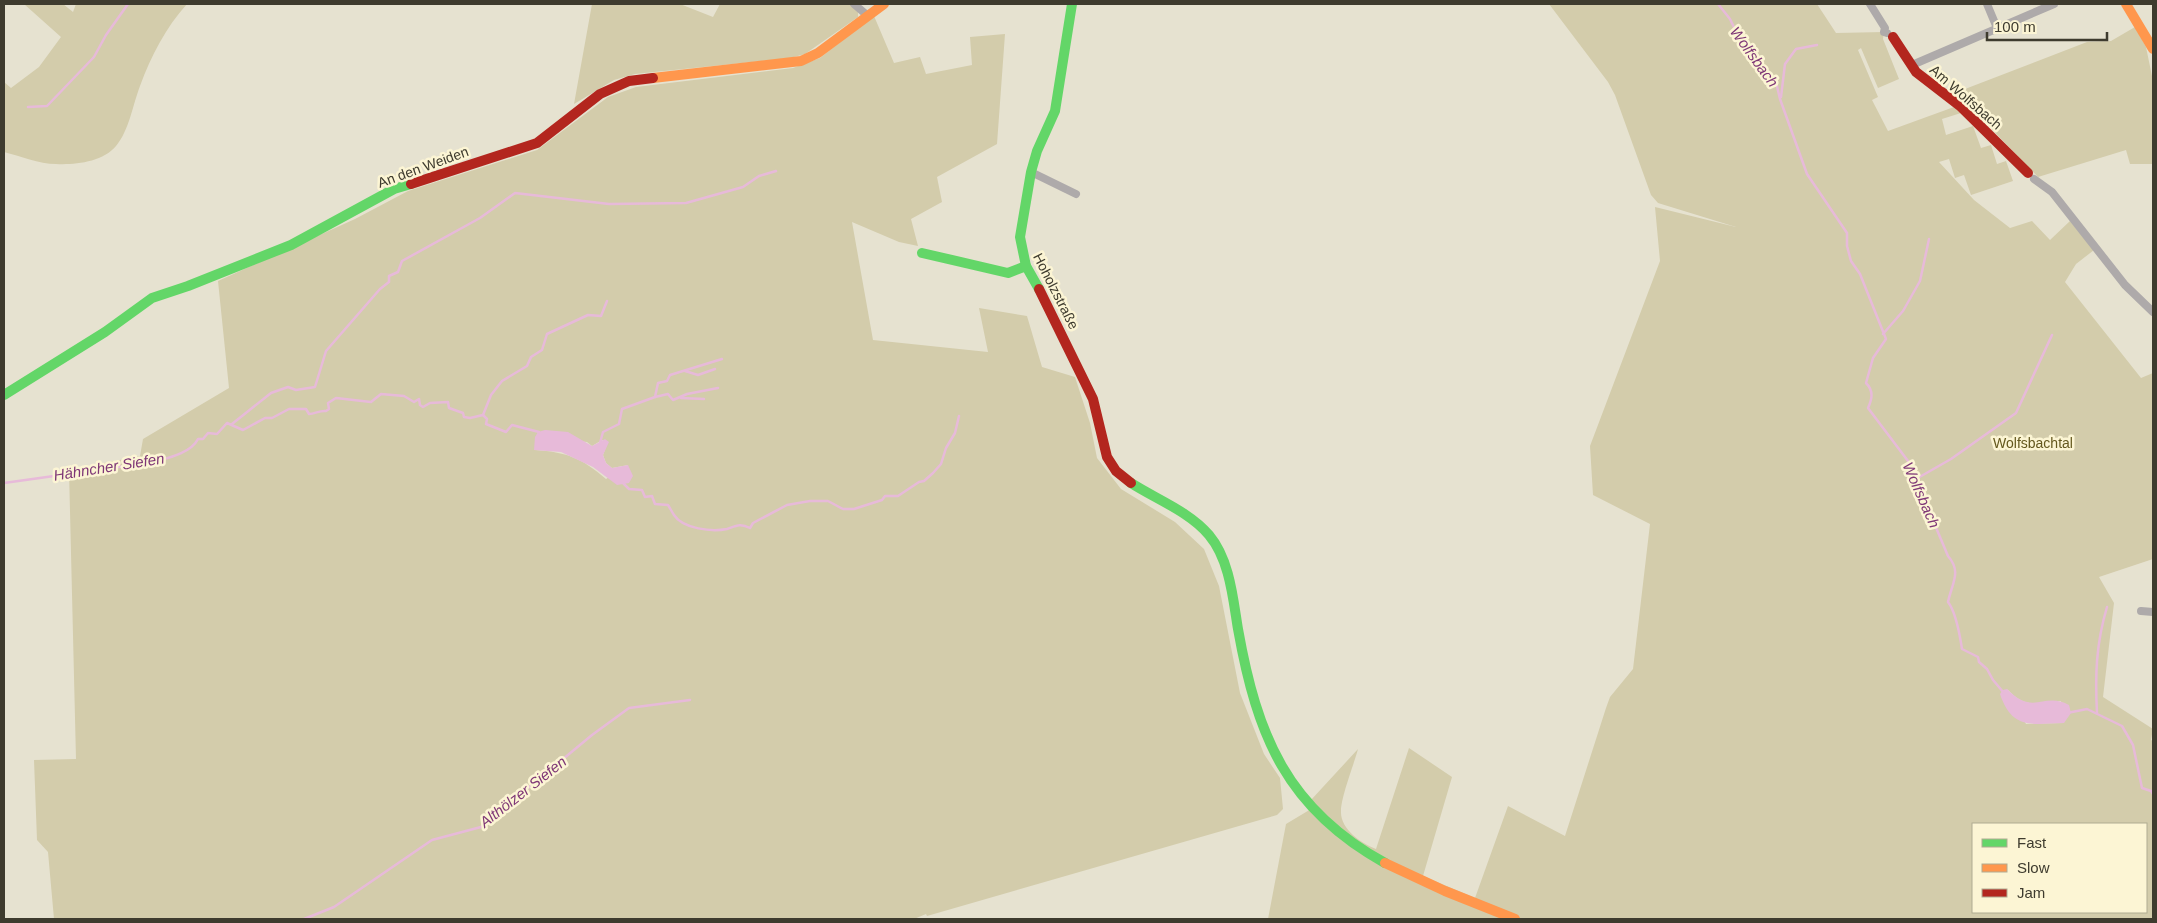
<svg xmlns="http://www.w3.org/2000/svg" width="2157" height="923" font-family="Arial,sans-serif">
	<rect width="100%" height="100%" fill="#e6e2d0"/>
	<g fill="#d3ccab" fill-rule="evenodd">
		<path d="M24 4H63L73 12 76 4H187C166 27 151 56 140 86 133 104 129 131 116 146 103 162 75 165 56 164 39 164 20 156 4 152V82L11 88 39 67 61 37Z"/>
		<path d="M592 4H680L713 17 720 4H849L858 11V17L805 54 790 58 635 74 614 80 574 104Z"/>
		<path d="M1549 4H1817L1836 33 1884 32 1883 39 1899 79 1878 88 1861 48 1858 50 1878 97 1872 100 1888 131 1954 107 1961 113 1942 119 1946 135 1973 126 1981 148 1991 145 1997 164 2006 161 2013 181 1971 195 1964 175 1955 178 1949 159 1939 162 1974 200 2010 228 2032 221 2050 240 2070 221 2094 250 2076 264 2065 282 2141 378 2153 373V559L2099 577 2114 603 2103 697 2153 729 2151 740 2153 741V919H1268L1286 824 1316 806 1311 800 1358 749C1354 764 1341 797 1341 811 1340 829 1361 843 1376 849L1409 748 1452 777 1423 876 1475 898 1508 806 1565 836 1606 708 1610 697 1633 669 1650 524 1593 495 1590 446 1660 261 1655 207 1736 227 1658 203 1651 195 1615 95 1608 82ZM2007 689C2026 709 2035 703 2061 701L2064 723 2026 724ZM1973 824H2146V912H1973Z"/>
		<path d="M874 16 894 63 920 57 926 74 972 65 970 37 1005 34 997 144 937 177 942 202 911 219 918 246 899 242 852 222 873 340 988 352 979 308 1027 316 1042 367 1075 377 1090 423 1097 458 1121 489 1175 522 1204 549 1219 586 1240 693 1264 754 1280 778 1283 809 1277 815 927 916 926 914 914 919H54L48 852 37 840 34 760 76 759 69 470 140 456 143 439 229 388 218 281 355 219 408 191 537 150 608 97 636 87 793 68 820 58ZM535 437 587 442 592 446 602 440 608 442 603 455 606 463 612 468 628 465 606 479C582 458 566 452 535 450Z"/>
		<path d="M2135 27 2146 47 2153 81V164H2130L2126 150 2038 177 1978 115 1952 94 2087 42 2111 41Z"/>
	</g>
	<g fill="#e7bad9">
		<path d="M545 430 568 432 592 446 605 439 609 442 603 455 606 463 612 468 628 465 633 476 629 483 617 485 593 467 561 452 534 450 535 437 538 432Z"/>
		<path d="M2007 689C2034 717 2043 691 2069 705L2071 713 2064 723C2032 724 2012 730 2000 694L2003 690Z"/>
	</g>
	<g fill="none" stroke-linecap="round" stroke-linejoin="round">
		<g stroke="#e7bad9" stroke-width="2.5">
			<path d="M1718 4 1730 19 1743 46 1757 60 1765 74 1776 82 1780 99 1807 174 1847 233V246L1851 261 1860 274 1886 339 1873 358 1866 383C1874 391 1872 399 1868 408L1908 461 1948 556C1962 572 1952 583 1948 602 1956 612 1960 636 1962 649L1978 657 1979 662 1987 669 1993 680 2004 693"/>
			<path d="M1781 97 1785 64 1796 49 1817 45"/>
			<path d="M28 107 47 106 94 57 106 35 128 4"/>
			<path d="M1883 334 1903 311 1920 281 1929 239"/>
			<path d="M685 371 698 375 715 369"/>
			<path d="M655 397 668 394 673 400 687 394 718 388"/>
			<path d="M681 398 704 399"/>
			<path d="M483 415 491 395 502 381 527 366 531 357 542 350 547 334 588 315 601 316 607 301"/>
			<path d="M232 424 271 393 288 387 296 390 315 387 326 351 380 289 389 282V276L398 272 402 261 480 218 515 193 609 204 686 203 743 187 759 176 776 171"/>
			<path d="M600 443 603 432 619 424 622 409 655 397 658 383 667 381 670 375 722 359"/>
			<path d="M1916 479 1951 459 2016 413 2052 335"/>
			<path d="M622 482 629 489 642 490 645 497 652 496 655 504 668 505C670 508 672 512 674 515 683 529 712 532 727 529 736 526 740 523 750 528L753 523 787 505 810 501H828L843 509H854L882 500 885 496H898L919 482 924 481 933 473 941 464 946 448 955 433 959 416"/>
			<path d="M4 483 154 462C168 458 191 453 198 439H203L208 433 217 434 227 423 243 430 265 418H272L289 409H306L309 414C315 414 320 410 326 411L329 409 328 403 336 398 371 402 381 394 404 396 414 402 419 399 420 405 423 407 430 403 448 402 449 408 463 413 464 417 470 418 483 415 487 419 486 424 506 432 512 425 539 432"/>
			<path d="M2067 713 2087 709 2122 726 2133 745 2142 788 2151 791 2153 794"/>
			<path d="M2097 713C2095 675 2096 644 2107 607"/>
			<path d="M304 919 334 907 432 840 481 827 592 735 629 708 690 700"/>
		</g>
		<g stroke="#aeaaaa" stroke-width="8">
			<path d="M854 4 868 16"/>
			<path d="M1870 4 1885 28 1884 32 1887 33"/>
			<path d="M1987 4 1997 28"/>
			<path d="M1912 65 2054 4"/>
			<path d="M1031 172 1076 194"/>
			<path d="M2034 179 2052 192 2125 285 2153 312"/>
			<path d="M2141 611 2153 612"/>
		</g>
		<g stroke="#63d668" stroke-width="10">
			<path d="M922 253 1008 273 1026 266"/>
			<path d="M1039 289 1026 266 1020 237 1031 172 1037 151 1055 111 1072 4"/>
			<path d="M4 395 105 332 152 298 188 286 291 245 394 189 411 184"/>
			<path d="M1131 483C1156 499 1190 512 1209 535 1230 560 1233 599 1238 629 1257 736 1287 809 1385 863"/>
		</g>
		<g stroke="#ff974d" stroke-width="10">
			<path d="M2126 4 2153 49"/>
			<path d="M653 78 801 61 818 53 884 4"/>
			<path d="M1385 863 1445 891 1515 919"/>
		</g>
		<g stroke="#b3261e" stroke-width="10">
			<path d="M1893 37 1916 72 1960 106 2028 173"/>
			<path d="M411 184 537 143 600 94 629 81 653 78"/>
			<path d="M1039 289 1093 399 1107 457 1116 471 1131 483"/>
		</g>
	</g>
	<g text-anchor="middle" stroke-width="5" stroke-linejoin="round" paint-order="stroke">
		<g font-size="14" fill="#3e3b2e" stroke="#fcf5d4">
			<text transform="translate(1966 97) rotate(41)" y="5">Am Wolfsbach</text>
			<text transform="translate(423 167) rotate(-20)" y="5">An den Weiden</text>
			<text transform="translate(1056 291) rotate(63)" y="5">Hoholzstraße</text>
		</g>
		<g font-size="14" fill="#64581e" stroke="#fcf5d4">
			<text x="2033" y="448">Wolfsbachtal</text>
		</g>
		<g font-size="15" font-style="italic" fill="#7e3676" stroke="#fcf5d4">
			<text transform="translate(1754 57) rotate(54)" y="5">Wolfsbach</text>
			<text transform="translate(109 467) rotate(-9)" y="5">Hähncher Siefen</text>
			<text transform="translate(1921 495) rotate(66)" y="5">Wolfsbach</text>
			<text transform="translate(523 792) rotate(-38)" y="5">Althölzer Siefen</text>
		</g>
	</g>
	<rect width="2157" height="923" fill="none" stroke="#3e3b2e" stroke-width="10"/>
	<rect x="1972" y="823" width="175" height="90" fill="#fcf5d4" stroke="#b0ab92"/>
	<rect x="1982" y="839" width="25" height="8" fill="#63d668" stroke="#b0ab92"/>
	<text x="2017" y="848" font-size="15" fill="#3e3b2e">Fast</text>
	<rect x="1982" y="864" width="25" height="8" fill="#ff974d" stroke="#b0ab92"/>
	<text x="2017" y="873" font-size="15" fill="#3e3b2e">Slow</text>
	<rect x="1982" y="889" width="25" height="8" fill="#b3261e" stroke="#b0ab92"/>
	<text x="2017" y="898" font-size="15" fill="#3e3b2e">Jam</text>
	<path d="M1987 32v8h120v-8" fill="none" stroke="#3e3b2e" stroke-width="2.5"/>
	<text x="1994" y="32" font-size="15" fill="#3e3b2e" stroke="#fcf5d4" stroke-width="4" paint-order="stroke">100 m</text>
</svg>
